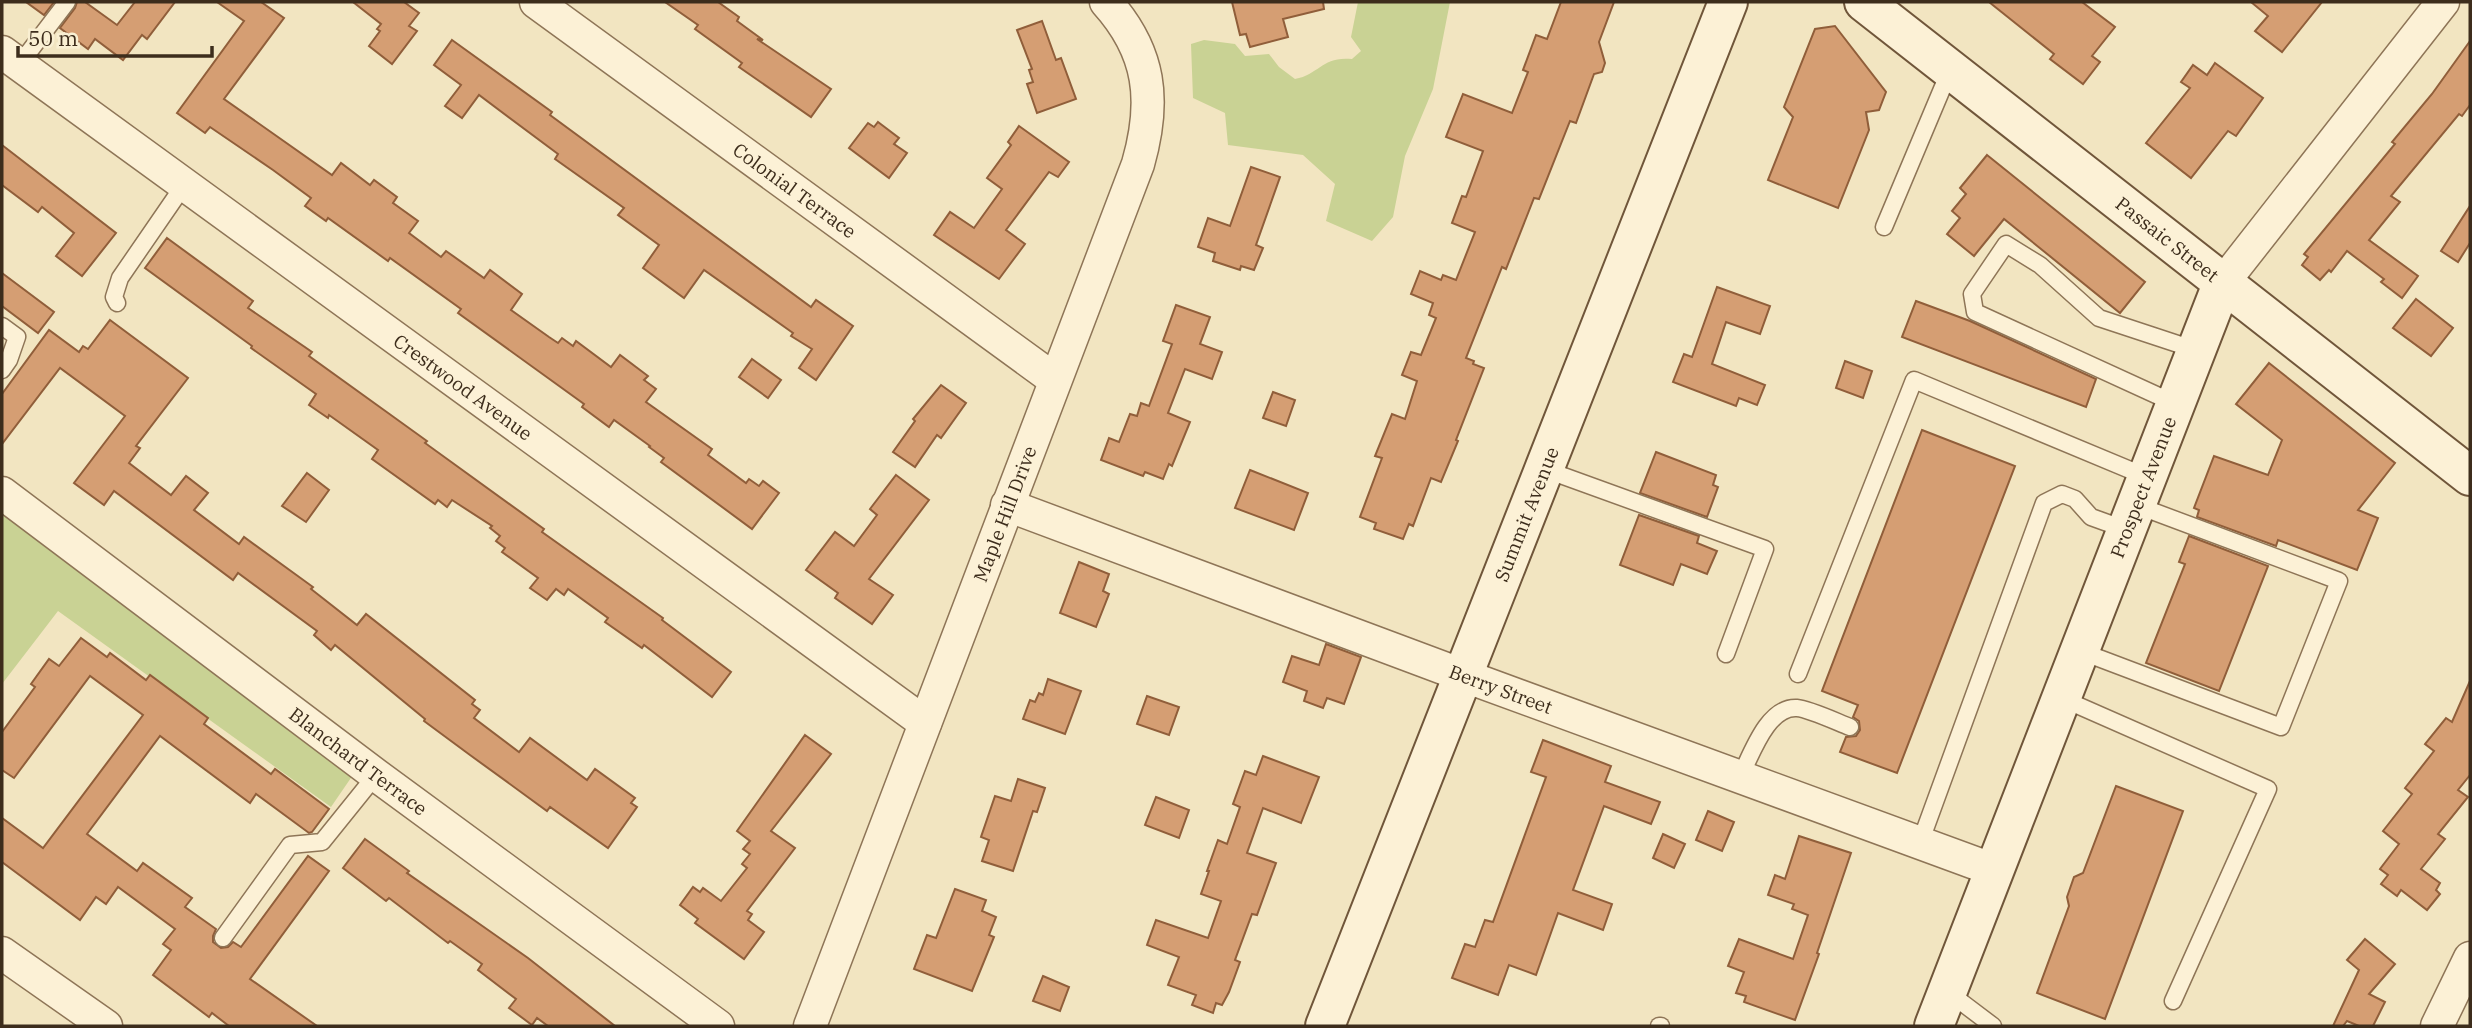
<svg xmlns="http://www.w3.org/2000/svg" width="2472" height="1028" font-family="'IBM Plex Serif',serif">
	<rect width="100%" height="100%" fill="#f2e5c1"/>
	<g fill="#c9d294">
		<path d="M1358 2H1450L1433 89 1405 156 1393 217 1372 241 1326 221 1335 184 1303 155 1228 145 1225 113 1193 98 1191 44 1204 40 1235 44 1245 56 1269 54 1279 67 1295 79C1320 74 1322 56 1352 59L1361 51 1351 37Z"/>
		<path d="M2 493 95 564 85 576 355 772 331 807 58 611 2 684Z"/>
	</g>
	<g fill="#d59e73" stroke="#905e3a" stroke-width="2">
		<path d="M26 2H54L44 15Z"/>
		<path d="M77 2H85L117 25 135 2H175L147 39 142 35 123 60 95 39 88 49 60 28 75 8Z"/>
		<path d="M217 2H261L284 18 224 99 332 175 341 163 370 185 374 180 397 197 393 203 418 221 409 233 441 257 446 251 484 278 490 270 522 294 511 310 549 337 558 343 562 338 573 346 576 341 611 367 620 355 648 376 644 380 656 389 646 402 712 449 708 455 746 483 749 479 759 486 763 481 779 493 752 529 661 462 664 458 649 447 650 446 614 420 609 427 582 407 584 404 458 313 461 309 390 258 388 261 328 218 326 221 305 206 311 198 273 170 210 127 205 133 177 113 244 21Z"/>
		<path d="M353 2H404L419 13 409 26 417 31 392 64 369 46 380 31 377 29 381 24Z"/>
		<path d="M665 2H718L739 17 737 21 763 40 757 39 831 89 811 117 739 67 742 63 695 29 698 25Z"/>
		<path d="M1232 2H1323L1324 9 1283 19 1288 37 1250 47 1246 34 1240 35Z"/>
		<path d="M1561 2H1614L1599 42 1605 63 1602 72 1594 74 1576 123 1570 121 1539 199 1534 198 1506 269 1502 267 1466 358 1474 361 1473 364 1484 368 1456 440 1458 441 1441 482 1431 478 1413 526 1409 524 1403 539 1374 529 1376 523 1360 517 1382 458 1375 456 1392 414 1405 419 1417 381 1402 375 1411 352 1421 355 1436 318 1429 315 1433 303 1411 294 1420 271 1441 280 1443 275 1456 280 1475 232 1452 223 1462 196 1466 197 1483 151 1446 137 1463 94 1512 113 1528 72 1523 70 1536 35 1547 39Z"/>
		<path d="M1989 2H2082L2115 27 2092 56 2100 62 2083 84 2050 59 2054 54Z"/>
		<path d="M2251 2H2322L2282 52 2255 31 2268 16Z"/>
		<path d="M1042 21 1056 60 1061 58 1076 99 1037 113 1027 84 1033 82 1029 70 1032 69 1017 30Z"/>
		<path d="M1835 26 1886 92 1879 110 1866 112 1869 130 1838 208 1768 180 1793 117 1784 107 1815 29Z"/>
		<path d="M452 40 552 112 550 115 811 307 816 300 853 326 816 380 799 368 812 349 791 336 793 333 704 270 684 298 643 268 659 245 618 215 624 208 555 159 558 154 479 95 462 118 445 106 461 85 434 65Z"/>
		<path d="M2470 41V105L2462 116 2459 114 2391 196 2400 202 2369 240 2418 276 2402 298 2381 282 2384 279 2347 251 2331 272 2329 270 2320 280 2302 265 2308 257 2304 254 2395 144 2392 142 2432 94Z"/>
		<path d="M2215 63 2263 98 2236 136 2228 131 2191 178 2146 143 2190 88 2181 82 2193 65 2207 75Z"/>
		<path d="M878 122 899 138 894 144 907 153 889 178 849 148 868 123 874 127Z"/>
		<path d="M1019 126 1069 162 1058 177 1049 172 1006 230 1025 244 999 279 934 235 950 212 974 228 1002 189 987 178 1011 145 1008 142Z"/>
		<path d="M2 145 116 233 82 276 56 256 74 233 42 207 38 212 2 185Z"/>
		<path d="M1987 155 2145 282 2120 313 2004 219 1974 256 1947 234 1960 218 1952 211 1966 194 1960 188Z"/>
		<path d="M1251 167 1280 177 1256 245 1263 248 1254 270 1241 266 1240 270 1213 261 1215 253 1198 247 1208 218 1230 226Z"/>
		<path d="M2470 206V243L2458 262 2441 251Z"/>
		<path d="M167 238 253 301 248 308 312 352 309 356 427 441 425 443 544 529 542 532 663 618 662 620 731 672 712 697 644 645 642 648 605 622 608 618 568 589 564 595 556 589 547 600 530 588 538 578 502 552 505 548 496 541 500 536 490 528 492 526 452 500 447 507 438 500 435 504 372 459 378 450 329 415 328 418 309 405 316 394 251 348 252 346 145 268Z"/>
		<path d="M2 273 54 312 38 333 2 306Z"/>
		<path d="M1717 287 1770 306 1760 334 1726 322 1712 364 1765 385 1757 405 1739 398 1736 406 1673 382 1684 354 1692 357Z"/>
		<path d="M2416 299 2453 328 2431 356 2393 328Z"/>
		<path d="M1916 301 1970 321 2096 379 2086 407 1902 337Z"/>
		<path d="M1176 305 1210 317 1200 344 1222 352 1212 379 1185 369 1168 413 1190 422 1172 466 1169 464 1163 479 1145 472 1143 476 1101 460 1109 438 1119 442 1130 414 1137 416 1141 403 1149 406 1172 344 1163 341Z"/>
		<path d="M110 320 188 378 136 446 140 448 129 463 171 495 186 476 208 493 194 510 239 544 244 537 313 587 311 589 357 625 366 614 475 700 472 704 480 710 474 718 519 752 530 738 587 780 595 769 635 798 631 803 637 807 608 848 550 807 547 811 470 755 424 721 425 719 335 645 331 650 314 635 317 631 238 573 233 580 114 491 104 505 74 483 125 416 60 368 2 444V394L49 330 79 352 83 346 88 349Z"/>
		<path d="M752 359 781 380 768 398 739 377Z"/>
		<path d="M1845 361 1872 371 1863 398 1836 388Z"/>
		<path d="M2269 363 2395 463 2358 510 2378 518 2357 570 2278 540 2276 546 2197 517 2199 510 2194 508 2214 456 2268 475 2282 440 2236 404Z"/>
		<path d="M941 385 966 403 941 438 937 435 915 467 893 452 915 421 913 419Z"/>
		<path d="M1273 392 1295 400 1286 426 1263 418Z"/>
		<path d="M1922 430 2015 466 1897 773 1840 752 1846 737 1856 736 1860 730 1859 721 1853 717 1858 705 1822 691Z"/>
		<path d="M1656 452 1716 475 1713 485 1718 487 1707 517 1640 493Z"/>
		<path d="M1250 470 1308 493 1294 530 1235 508Z"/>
		<path d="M307 473 329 490 306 522 282 506Z"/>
		<path d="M896 475 929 500 869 579 893 595 872 624 835 598 838 593 806 570 835 532 854 546 877 515 870 509Z"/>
		<path d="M1639 515 1699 536 1697 543 1717 551 1707 574 1681 564 1673 585 1620 565Z"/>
		<path d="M2189 536 2268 566 2219 691 2146 663 2185 564 2179 562Z"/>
		<path d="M1079 562 1109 574 1103 591 1109 594 1096 627 1060 613Z"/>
		<path d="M81 638 107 657 110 653 146 680 150 675 208 718 204 724 271 774 275 769 329 809 312 832 309 833 256 794 250 803 160 736 87 834 137 871 143 863 192 898 185 907 216 929 213 936V942L221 948 228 947 233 942 241 947 308 856 329 871 250 979 317 1026H229L212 1013 209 1017 153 975 171 950 163 944 175 929 118 887 106 904 96 897 80 920 2 862V818L43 848 143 715 90 676 14 778 2 770V732L35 687 31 684 49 659 59 666Z"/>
		<path d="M1326 644 1361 657 1344 704 1327 698 1323 708 1304 701 1307 691 1283 682 1292 656 1319 665Z"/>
		<path d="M1048 679 1081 691 1065 734 1023 719 1030 700 1035 702 1039 693 1043 695Z"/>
		<path d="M2470 681V775L2458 790 2468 797 2438 834 2445 839 2421 869 2440 883 2436 890 2440 894 2427 910 2401 890 2397 896 2381 884 2388 875 2380 869 2399 844 2383 831 2412 794 2405 788 2434 751 2425 744 2446 718 2452 722Z"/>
		<path d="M1147 696 1179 707 1169 735 1137 724Z"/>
		<path d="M805 735 831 754 771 831 795 848 747 911 752 914 748 920 764 932 744 959 695 923 698 919 680 905 693 887 700 892 703 888 721 901 747 868 742 864 750 854 743 849 750 841 737 831Z"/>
		<path d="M1543 740 1611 766 1605 782 1660 802 1651 824 1604 806 1573 890 1612 904 1603 930 1558 913 1536 975 1509 965 1498 995 1452 978 1465 944 1475 947 1485 920 1493 922 1546 777 1531 772Z"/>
		<path d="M1263 756 1319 777 1301 823 1263 808 1247 853 1276 863 1257 915 1252 914 1235 960 1240 962 1229 992 1222 1005 1216 1003 1213 1013 1192 1005 1196 995 1168 985 1179 957 1147 945 1156 920 1208 938 1221 901 1201 894 1209 871H1207L1218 840 1227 844 1240 807 1233 804 1245 771 1256 775Z"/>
		<path d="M1018 779 1045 788 1037 812 1033 811 1013 871 982 861 989 840 981 837 995 796 1011 801Z"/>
		<path d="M2116 786 2183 811 2105 1019 2037 993 2069 906 2067 897 2074 877 2083 873Z"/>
		<path d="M1156 797 1189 810 1179 838 1145 825Z"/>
		<path d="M1708 811 1734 822 1722 851 1696 840Z"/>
		<path d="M1663 834 1685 844 1674 868 1653 858Z"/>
		<path d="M1799 836 1851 853 1817 953 1819 954 1795 1020 1744 1002 1746 996 1736 993 1744 972 1728 966 1739 939 1793 959 1808 915 1792 909 1794 904 1768 895 1775 875 1785 879Z"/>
		<path d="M365 839 409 871 407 873 528 958 615 1026H548L537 1018 532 1025 509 1008 516 999 478 970 482 964 450 941 448 943 389 898 386 901 343 868Z"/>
		<path d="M955 889 986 900 982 911 996 917 989 935 994 937 972 991 914 969 927 935 936 938Z"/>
		<path d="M2365 939 2395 964 2369 994 2385 1002 2373 1026H2359L2347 1021 2343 1026H2333L2359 970 2347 960Z"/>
		<path d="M1043 976 1069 987 1060 1011 1033 1001Z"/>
	</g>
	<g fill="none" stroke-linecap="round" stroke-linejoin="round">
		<g stroke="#8e7557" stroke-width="19">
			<g id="lane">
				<path d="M19 65 67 2"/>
				<path d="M1884 227 1950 70"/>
				<path d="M117 303 114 297 120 278 184 185"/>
				<path d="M2 326 17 337 9 360 2 370"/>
				<path d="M2176 404 1975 312 1972 294 2006 244 2040 265 2099 318 2196 350"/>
				<path d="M1544 469 1765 549 1726 654"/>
				<path d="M2080 651 2281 727 2339 581 2136 505"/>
				<path d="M1798 674 1914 380 2147 477"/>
				<path d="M2061 698 2268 789 2173 1001"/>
				<path d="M1740 777C1751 756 1767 706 1797 708 1809 709 1837 722 1850 727"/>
				<path d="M1920 843 2044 503 2062 494 2075 499 2091 517 2127 530"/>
				<path d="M223 938 290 845 322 842 376 775"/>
				<path d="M1948 992 1993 1026"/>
				<path d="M1659 1026H1661"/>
			</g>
		</g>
		<g stroke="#8e7557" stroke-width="35">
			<g id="street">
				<path id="s1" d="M536 2 1055 380"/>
				<path id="s2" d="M2 52 925 723"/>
				<path d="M2222 284 2443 2"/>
				<path id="s3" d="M2 493 376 775 718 1026"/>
				<path id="s4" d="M1007 505 1462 675 1994 870"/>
				<path d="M2 953 106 1026"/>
				<path id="s5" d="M810 1026 1138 164C1156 101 1151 52 1106 2"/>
				<path d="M2437 1026 2470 958"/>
			</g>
		</g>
		<g stroke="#70563a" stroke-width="42">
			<g id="secondary">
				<path id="s6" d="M1864 2 2470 476"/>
				<path id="s7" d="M1325 1026 1728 2"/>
				<path id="s8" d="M1934 1026 2222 284"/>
			</g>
		</g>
		<use href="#lane" stroke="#fcf1d6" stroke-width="16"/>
		<use href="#street" stroke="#fcf1d6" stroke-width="32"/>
		<use href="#secondary" stroke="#fcf1d6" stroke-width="38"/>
	</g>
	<g text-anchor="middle" stroke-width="7" stroke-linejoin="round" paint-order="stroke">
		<g font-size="19" fill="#3d2d1c" stroke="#f9efd2">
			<text dy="7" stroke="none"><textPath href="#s1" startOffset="320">Colonial Terrace</textPath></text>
			<text dy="7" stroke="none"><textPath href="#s6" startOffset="385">Passaic Street</textPath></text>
			<text dy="7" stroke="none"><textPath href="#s2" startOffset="570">Crestwood Avenue</textPath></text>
			<text dy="7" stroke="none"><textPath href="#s8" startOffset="578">Prospect Avenue</textPath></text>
			<text dy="7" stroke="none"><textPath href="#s5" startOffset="548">Maple Hill Drive</textPath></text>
			<text dy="7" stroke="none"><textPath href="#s7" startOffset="550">Summit Avenue</textPath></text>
			<text dy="7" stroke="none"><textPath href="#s4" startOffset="527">Berry Street</textPath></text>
			<text dy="7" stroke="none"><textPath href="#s3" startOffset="446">Blanchard Terrace</textPath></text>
		</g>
	</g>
	<rect width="2472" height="1028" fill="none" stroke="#3d2d1c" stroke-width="7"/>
	<path d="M18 46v10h194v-10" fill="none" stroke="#3d2d1c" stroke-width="3.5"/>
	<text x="28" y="46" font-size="21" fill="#3d2d1c" stroke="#f9efd2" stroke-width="5" paint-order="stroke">50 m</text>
</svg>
